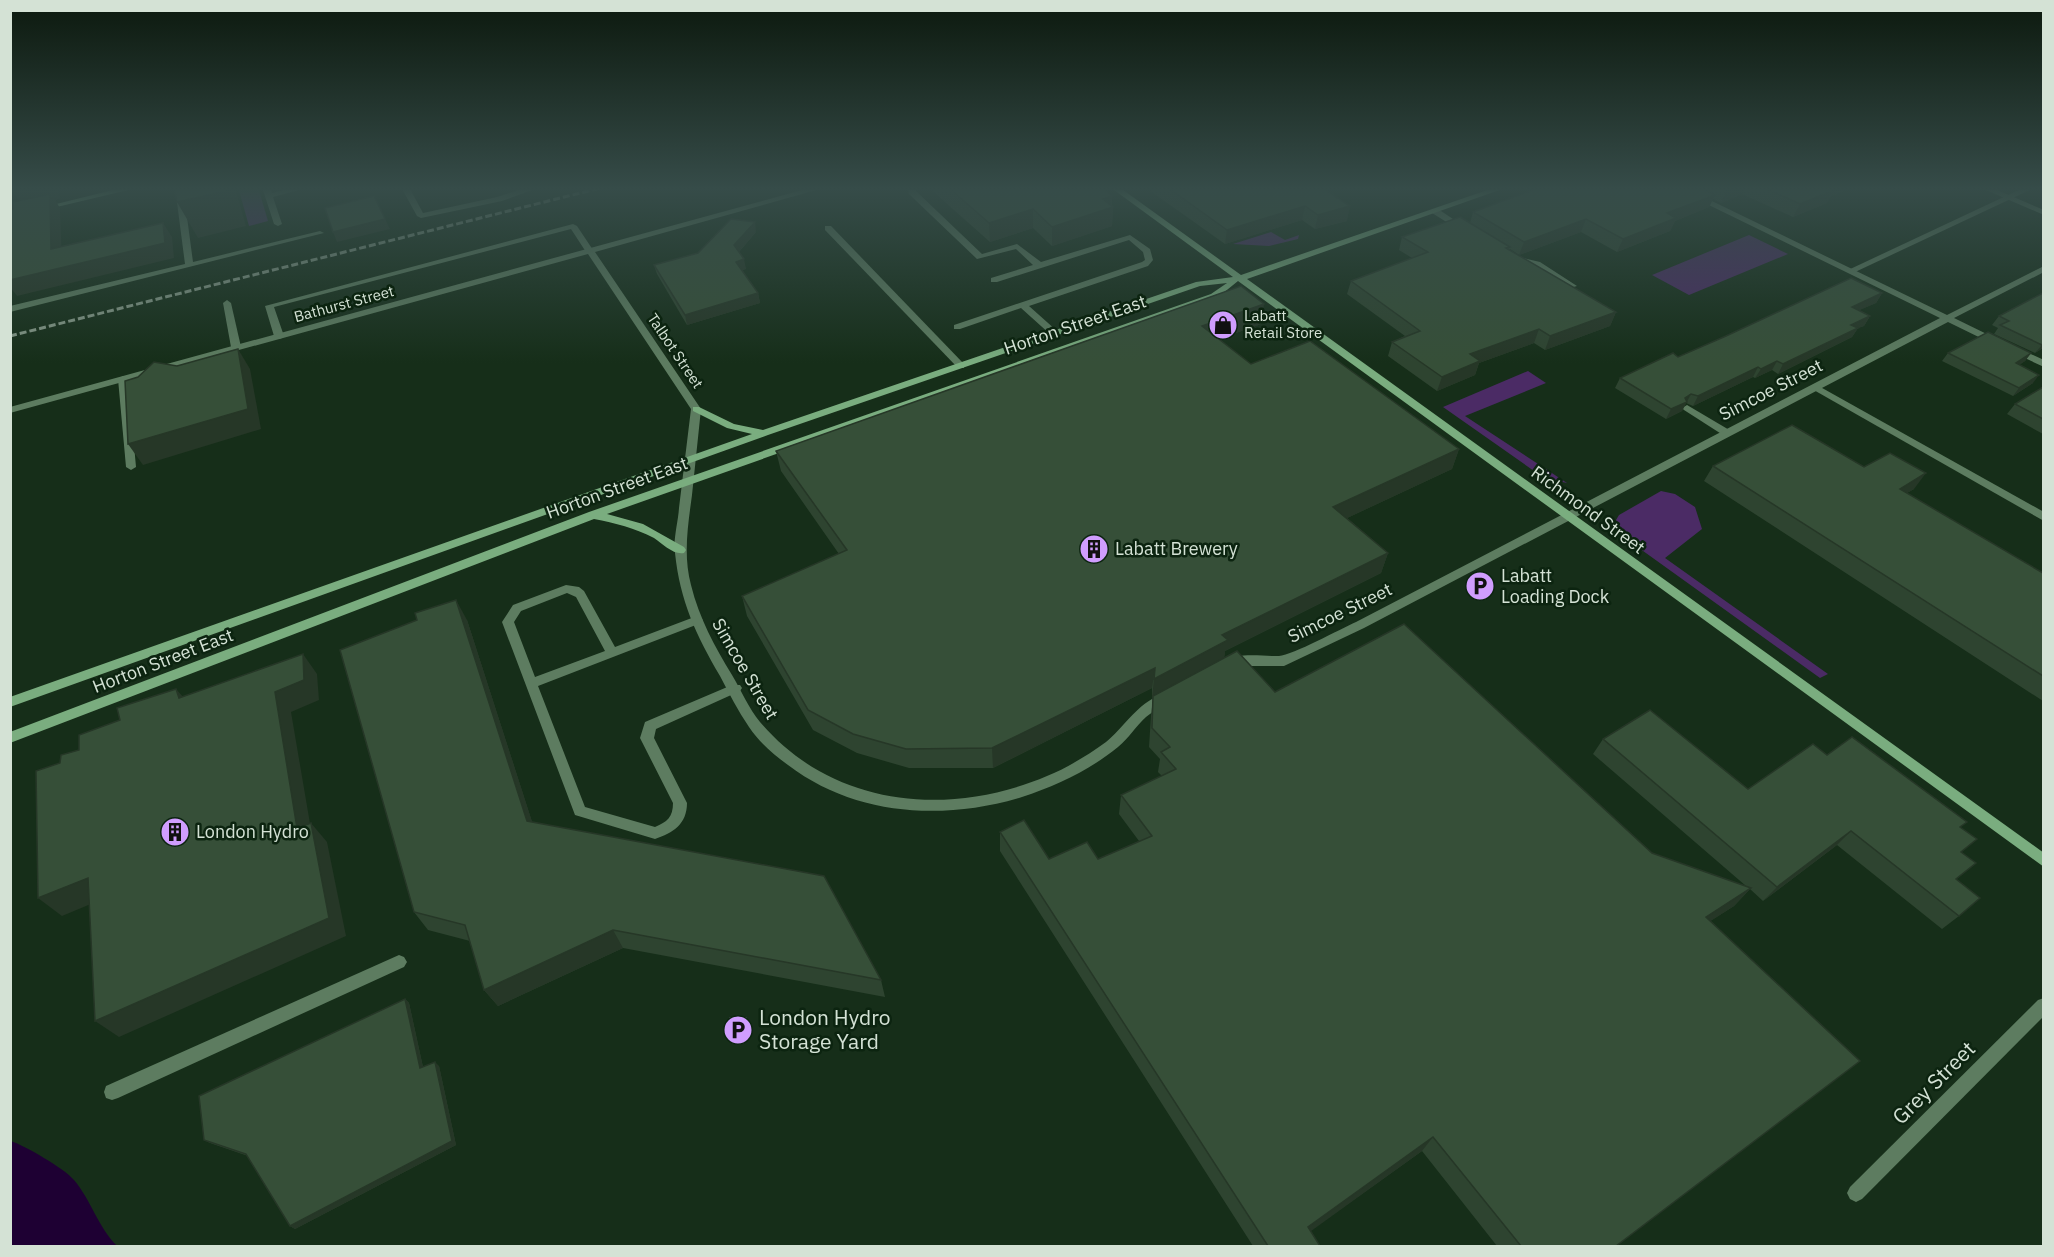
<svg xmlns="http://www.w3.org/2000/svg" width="2054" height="1257" font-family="'IBM Plex Sans',sans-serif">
	<rect width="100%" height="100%" fill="#162e19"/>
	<g fill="#4b2b65">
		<path d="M238 187H258L268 221 249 226Z"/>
		<path d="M1271 232 1285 240 1299 235 1298 239 1269 246 1233 244Z"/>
		<path d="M1749 235 1788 254 1689 295 1652 275Z"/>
		<path d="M1528 371 1546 383 1465 416 1567 483 1544 478 1443 407Z"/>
		<path d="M1661 491 1675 494 1695 507 1702 529 1665 558 1828 674 1820 678 1625 538 1618 529 1616 520 1619 515Z"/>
	</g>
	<path fill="#1e0033" d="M11 1141C25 1146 64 1168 74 1180 91 1200 98 1227 117 1246H11Z"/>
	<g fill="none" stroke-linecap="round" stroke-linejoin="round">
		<g fill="#5d7c60" fill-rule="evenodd">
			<path d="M175 187H183L193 262 320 231 324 233 10 312V306L185 264Z"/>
			<path d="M262 187H270L272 193 295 187H310L273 197 282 224 278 226 274 224Z"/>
			<path d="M401 187H409L423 213 497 197 528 187H541L502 201 421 218 417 216Z"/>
			<path d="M907 187H915L916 191 982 254 1017 244 1041 262 1130 235 1150 249 1153 260 1148 266 1029 306 1057 331V335H1051L1021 308 960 329H954V325L1142 262 1145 260 1143 252 1129 240 997 282H991V278L1033 265 1016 249 977 259 909 194Z"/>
			<path d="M2025 187H2036L1853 273 1846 271Z"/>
			<path d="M1432 209H1438L1468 229 1461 231 1432 213Z"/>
			<path d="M573 224 577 226 593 250 592 252H586L571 229 274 307 284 336 282 338 279 339 274 336 265 306Z"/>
			<path d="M825 226H831L964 364V368H958L825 230Z"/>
			<path d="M1515 256 1540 262 1577 286 1570 288 1534 266 1512 261 1511 259Z"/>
			<path d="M227 300 231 303 241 347 236 350 231 347 223 303Z"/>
			<path d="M123 376 128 379 136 467 131 470 126 467 118 379Z"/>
			<path d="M1815 384 2044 512V521L1812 389 1810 387Z"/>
			<path d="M1687 405 1731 431 1732 433 1727 436 1723 435 1684 410 1682 408Z"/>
			<path d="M566 585 579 587 584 591 615 647 697 616 703 620 701 623 538 686 585 807 655 827C667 822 673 817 673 803L640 738 645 722 732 685H740L742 688 740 691 656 729 654 738 687 803C687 824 673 833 655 839L575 815 502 622 513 605ZM567 593 576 597 605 651 535 677 514 622 521 611Z"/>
			<path d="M399 955 404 957 407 962 404 967 118 1098 112 1100 106 1098 104 1092 106 1086Z"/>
		</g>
		<g fill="#5d7c60" fill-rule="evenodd">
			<path d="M813 187H827L595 252 701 409C698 438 695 466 692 495 688 525 683 555 691 585 699 618 715 647 732 675 741 690 749 709 760 722 832 807 948 818 1047 776 1067 768 1088 755 1106 742 1121 731 1148 689 1169 696L1171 700 1169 704C1161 708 1153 711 1146 717 1136 726 1129 738 1118 747 1090 770 1056 786 1022 797 943 821 855 816 788 765 774 755 759 742 749 727 738 711 729 693 720 676 696 635 680 601 675 553 673 539 678 523 679 508 683 475 687 442 691 409L588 254 10 413V407Z"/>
			<path d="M1672 187H1683L1947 315 2044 266V272L1954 318 1999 340V344H1993L1948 322 1364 628 1284 666H1228L1226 663C1234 651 1265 657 1279 656 1293 655 1340 629 1356 622L1940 318Z"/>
			<path d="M1979 187H1990L2044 210V215Z"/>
			<path d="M2015 347 2044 360V367L2012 352V348Z"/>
			<path d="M2044 998V1016L1862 1199 1856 1202 1850 1199 1847 1193 1850 1187 2038 1000Z"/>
		</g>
		<g fill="#7aad7f" fill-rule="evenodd">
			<path d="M125 187H141L44 210 40 208Z"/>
			<path d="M1110 187H1119L1241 275 1496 187H1508L1247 279 2044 853V867L1238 281 1217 298 607 514 643 524 684 547 686 550 684 553C673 555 663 544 654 538 635 528 615 523 594 519L10 743V732L589 512 1211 294 1227 283 1200 286 768 435 10 707V697L752 434 727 428 693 411V407H699L734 424 763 430 1196 282 1233 277Z"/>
		</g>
		<path stroke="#859887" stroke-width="3" stroke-dasharray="7 3" stroke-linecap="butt" d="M10 336 604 187"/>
	</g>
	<g fill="#2e4430">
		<path d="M928 187H1101L1112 196V205L1113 207 1112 226 1052 246 1033 228 990 242Z"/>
		<path d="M1149 187H1321L1347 221 1315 229 1302 220 1225 244 1149 190Z"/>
		<path d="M1541 187H1852L1830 197 1827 203 1793 217 1742 194 1721 203 1713 199 1709 207 1675 221 1670 231 1617 252 1581 232 1519 255 1510 249 1509 250 1616 312 1610 326 1545 350 1534 343 1479 363 1475 375 1437 391 1388 356 1392 342 1405 336 1347 294 1351 281 1412 258 1399 250 1402 237 1470 223 1473 212Z"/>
		<path d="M756 232 739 252 746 269 742 270 758 293 760 303 687 325 657 274 654 265 698 253Z"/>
		<path d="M1882 293 1876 303 1859 310 1870 316 1864 326 1858 328 1852 337 1778 374 1772 370 1755 378 1753 377 1693 406 1686 403 1682 411 1666 419 1615 388 1620 378 1678 357Z"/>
		<path d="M2043 293V348L2035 353 1994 334 1998 328 1992 325 1999 316Z"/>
		<path d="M1261 324 1219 339 1251 364 1459 449 1452 469 1347 518 1388 553 1381 573 1225 651 1224 658 1275 692 1652 853 1746 886 1593 754 1603 739 1748 789 1827 755 1961 827V852L1956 879 1959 916 1942 929 1837 845 1763 901 1750 889 1734 906 1710 921 1616 1246H1497L1422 1151 1310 1231 1320 1246H1253L1000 851V832L1049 859H1098L1139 841 1119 814 1121 795 1162 776 1158 772 1160 759 1149 747 1151 716 1153 698H1152V688L993 768H909L857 753 813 730 747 616 742 596 839 554 781 471 776 451Z"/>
		<path d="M1948 353H2031L2025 361 2019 365 2033 383 2013 396 1942 361Z"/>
		<path d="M2043 387V434L2007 414 2015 404Z"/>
		<path d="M1713 466 1864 467 1914 489 1907 493 2043 573V701L1704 481Z"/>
		<path d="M467 620 532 822 881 980 885 997 623 948 498 1006 484 990 470 941 428 930 414 912Z"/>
		<path d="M405 999 409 1003 423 1067 439 1066 456 1145 295 1229 290 1226 248 1156 210 1143 204 1140Z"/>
	</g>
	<g fill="#263727">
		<path d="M10 187H66L59 189 60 199 55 200 60 208 62 264Z"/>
		<path d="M226 187H254L236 191 246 226 198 238 177 202Z"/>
		<path d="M1733 187H1746L1742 194 1721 203 1727 190Z"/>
		<path d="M1830 187H1852L1830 197 1827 203 1793 217 1800 204Z"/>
		<path d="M1715 195 1709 207 1675 221 1670 231 1617 252 1623 239 1667 213Z"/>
		<path d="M1112 196 1111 207H1113L1112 226 1052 246V227L1103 199Z"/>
		<path d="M1305 206 1302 220 1225 244 1227 230Z"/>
		<path d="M1350 206 1347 221 1315 229 1318 215Z"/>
		<path d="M1033 209V228L990 242 989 223Z"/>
		<path d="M385 219 390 229 337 242 333 232Z"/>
		<path d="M1586 219 1581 232 1519 255 1524 242Z"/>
		<path d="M755 222 756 232 736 255 734 245Z"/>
		<path d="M163 223 172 237 174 258 17 296 10 287V280Z"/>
		<path d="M744 259 746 269 738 271 736 262Z"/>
		<path d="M758 293 760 303 687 325 685 315Z"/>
		<path d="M1882 293 1876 303 1846 316 1852 307Z"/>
		<path d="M1264 304 1261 324 1200 346 1202 326Z"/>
		<path d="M1616 312 1610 326 1545 350 1550 336Z"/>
		<path d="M1870 316 1864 326 1858 328 1852 337 1778 374 1783 364 1851 325Z"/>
		<path d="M1539 329 1534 343 1479 363 1475 375 1437 391 1442 377 1470 354Z"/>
		<path d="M2043 344V348L2035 353 2042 345Z"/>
		<path d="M238 349 250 369 261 429 143 465 128 444Z"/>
		<path d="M2031 353 2025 361 2010 371 2016 363Z"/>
		<path d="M1777 361 1772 370 1755 378 1761 369Z"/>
		<path d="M1758 367 1753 377 1693 406 1698 396Z"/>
		<path d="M2039 375 2033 383 2013 396 2019 388Z"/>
		<path d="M1691 394 1682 411 1666 419 1671 409Z"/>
		<path d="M1459 449 1452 469 1328 527 1333 507Z"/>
		<path d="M1926 473 1914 489 1888 504 1900 489Z"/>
		<path d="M1388 553 1381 573 1225 651 1224 660 1152 698 1154 679 1222 635Z"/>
		<path d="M456 600 467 620 538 840 527 821Z"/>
		<path d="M303 654 317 674 319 700 291 712 314 847 297 828 275 692Z"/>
		<path d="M1155 668 1152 688 993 768 992 748Z"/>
		<path d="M176 689 193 708 179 698Z"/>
		<path d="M311 823 327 842 346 936 119 1037 95 1021Z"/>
		<path d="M1851 831 1837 845 1763 901 1777 887Z"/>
		<path d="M88 878 110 896 62 916 38 898Z"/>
		<path d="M1751 888 1734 906 1689 935 1706 917Z"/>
		<path d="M613 930 623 948 498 1006 484 990Z"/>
		<path d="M405 999 409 1003 424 1072 420 1068Z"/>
		<path d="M435 1062 439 1066 456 1145 295 1229 290 1226Z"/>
		<path d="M1433 1137 1422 1151 1300 1239 1308 1227Z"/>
	</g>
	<g fill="#364f38" stroke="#263727" stroke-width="1.5">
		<path d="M174 187H226L227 191 177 202Z"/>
		<path d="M948 187H1101L1112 196 1103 199 1113 207 1052 227 1033 209 989 223Z"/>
		<path d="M1167 187H1321L1350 206 1318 215 1305 206 1227 230Z"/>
		<path d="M1541 187H1700L1715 195 1667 213 1676 218 1623 239 1586 219 1524 242 1473 212Z"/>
		<path d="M1722 187H1733L1727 190Z"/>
		<path d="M1762 187H1830L1829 188 1834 190 1800 204Z"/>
		<path d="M50 194 51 249 163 223 165 243 10 280V209H13V202Z"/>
		<path d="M374 196 385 219 333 232 325 208Z"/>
		<path d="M1460 217 1510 247 1506 248 1616 312 1550 336 1539 329 1470 354 1480 361 1442 377 1392 342 1420 331 1351 281 1428 252 1402 237Z"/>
		<path d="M731 219 755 222 734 245 744 259 736 262 758 293 685 315 654 265 698 253Z"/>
		<path d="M1851 278 1882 293 1852 307 1870 316 1851 325 1858 328 1783 364 1777 361 1761 369 1758 367 1698 396 1691 394 1685 398 1687 402 1671 409 1620 378 1673 353 1678 357 1726 336Z"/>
		<path d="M1241 286 1264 304 1202 326 1251 364 1310 341 1459 449 1333 507 1388 553 1222 635 1228 640 1154 679 1155 668 992 748 906 749 853 734 808 710 742 596 847 550 776 451Z"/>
		<path d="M2043 293V344L2042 345 2000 325 2009 321 1999 316Z"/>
		<path d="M1988 332 2031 353 2016 363 2039 375 2019 388 1948 353Z"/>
		<path d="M238 349 248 409 128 444 125 381 138 377 154 362 177 366Z"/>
		<path d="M2043 387V419L2015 404Z"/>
		<path d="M1792 425 1864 467 1890 453 1926 473 1900 489 2043 573V676L1713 466Z"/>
		<path d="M456 600 527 821 824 876 881 980 613 930 484 990 465 925 414 912 340 650 417 620 415 613Z"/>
		<path d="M1404 624 1652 853 1751 888 1706 917 1860 1061 1616 1246H1521L1433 1137 1308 1227 1320 1246H1268L1000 832 1024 820 1049 859 1087 842 1098 859 1152 836 1121 795 1176 769 1161 752 1170 747 1152 728 1153 696 1237 651 1275 692Z"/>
		<path d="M303 654 304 680 275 692 297 828 311 823 329 918 95 1021 88 878 38 898 36 771 60 763 61 755 79 750V735L120 720 117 708 176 689 179 698Z"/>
		<path d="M1650 710 1748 789 1813 744 1827 755 1852 737 1967 822 1960 827 1977 839 1961 852 1976 863 1956 879 1980 898 1959 916 1851 831 1777 887 1603 739Z"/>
		<path d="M405 999 420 1068 435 1062 452 1141 290 1226 246 1154 204 1140 199 1096Z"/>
	</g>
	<linearGradient id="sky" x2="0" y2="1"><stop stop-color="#0c190e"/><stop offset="0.52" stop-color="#364c49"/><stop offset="1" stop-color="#364c49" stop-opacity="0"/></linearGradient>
	<rect width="2054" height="363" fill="url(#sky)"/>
	<defs>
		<g id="shop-disc" transform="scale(1.5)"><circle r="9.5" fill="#d09dfe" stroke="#0c2410"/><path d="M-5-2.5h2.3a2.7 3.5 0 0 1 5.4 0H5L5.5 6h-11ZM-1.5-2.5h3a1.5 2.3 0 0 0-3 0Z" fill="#111"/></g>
		<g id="building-disc" transform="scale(1.5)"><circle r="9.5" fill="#d09dfe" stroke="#0c2410"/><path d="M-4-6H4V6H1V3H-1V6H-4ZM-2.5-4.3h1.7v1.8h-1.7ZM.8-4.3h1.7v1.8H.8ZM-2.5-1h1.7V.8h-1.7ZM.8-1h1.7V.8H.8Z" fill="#111"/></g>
		<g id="parking-disc" transform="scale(1.5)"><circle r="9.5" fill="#d09dfe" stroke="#0c2410"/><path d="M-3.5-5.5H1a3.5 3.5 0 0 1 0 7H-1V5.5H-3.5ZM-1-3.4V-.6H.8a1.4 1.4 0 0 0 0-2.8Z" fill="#111"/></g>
	</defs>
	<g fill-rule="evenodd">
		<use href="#shop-disc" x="1223" y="325"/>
		<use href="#building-disc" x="1094" y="549"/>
		<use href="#parking-disc" x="1480" y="586"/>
		<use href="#building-disc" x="175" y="832"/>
		<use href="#parking-disc" x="738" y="1030"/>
	</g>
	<g text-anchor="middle" stroke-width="5" stroke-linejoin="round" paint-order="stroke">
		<g font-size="15" fill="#d4e2d5" stroke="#0c2410">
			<text transform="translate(344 304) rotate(-15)" y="5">Bathurst Street</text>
			<text transform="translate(675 351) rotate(56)" y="5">Talbot Street</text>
		</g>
		<g font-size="15" fill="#d4e2d5" stroke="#0c2410" text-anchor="start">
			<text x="1244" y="321">Labatt<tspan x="1244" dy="17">Retail Store</tspan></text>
		</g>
		<g font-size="18" fill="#d4e2d5" stroke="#0c2410">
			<text transform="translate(1075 325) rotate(-19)" y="6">Horton Street East</text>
			<text transform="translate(1771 390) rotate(-27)" y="6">Simcoe Street</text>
			<text transform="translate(617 488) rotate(-20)" y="6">Horton Street East</text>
			<text transform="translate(1588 510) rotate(36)" y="6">Richmond Street</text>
			<text transform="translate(1340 613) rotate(-26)" y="6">Simcoe Street</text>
			<text transform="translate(163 661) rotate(-21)" y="6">Horton Street East</text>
			<text transform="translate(745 669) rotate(60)" y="6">Simcoe Street</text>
		</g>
		<g font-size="18" fill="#d4e2d5" stroke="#0c2410" text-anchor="start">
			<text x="1115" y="555">Labatt Brewery</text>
			<text x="1501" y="582">Labatt<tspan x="1501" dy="21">Loading Dock</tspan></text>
			<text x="196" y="838">London Hydro</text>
		</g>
		<g font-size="21" fill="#d4e2d5" stroke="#0c2410" text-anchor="start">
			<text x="759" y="1025">London Hydro<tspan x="759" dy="24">Storage Yard</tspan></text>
		</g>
		<g font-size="21" fill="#d4e2d5" stroke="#0c2410">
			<text transform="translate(1934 1083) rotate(-45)" y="7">Grey Street</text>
		</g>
	</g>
	<rect width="2054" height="1257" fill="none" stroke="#d4e2d5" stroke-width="24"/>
</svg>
